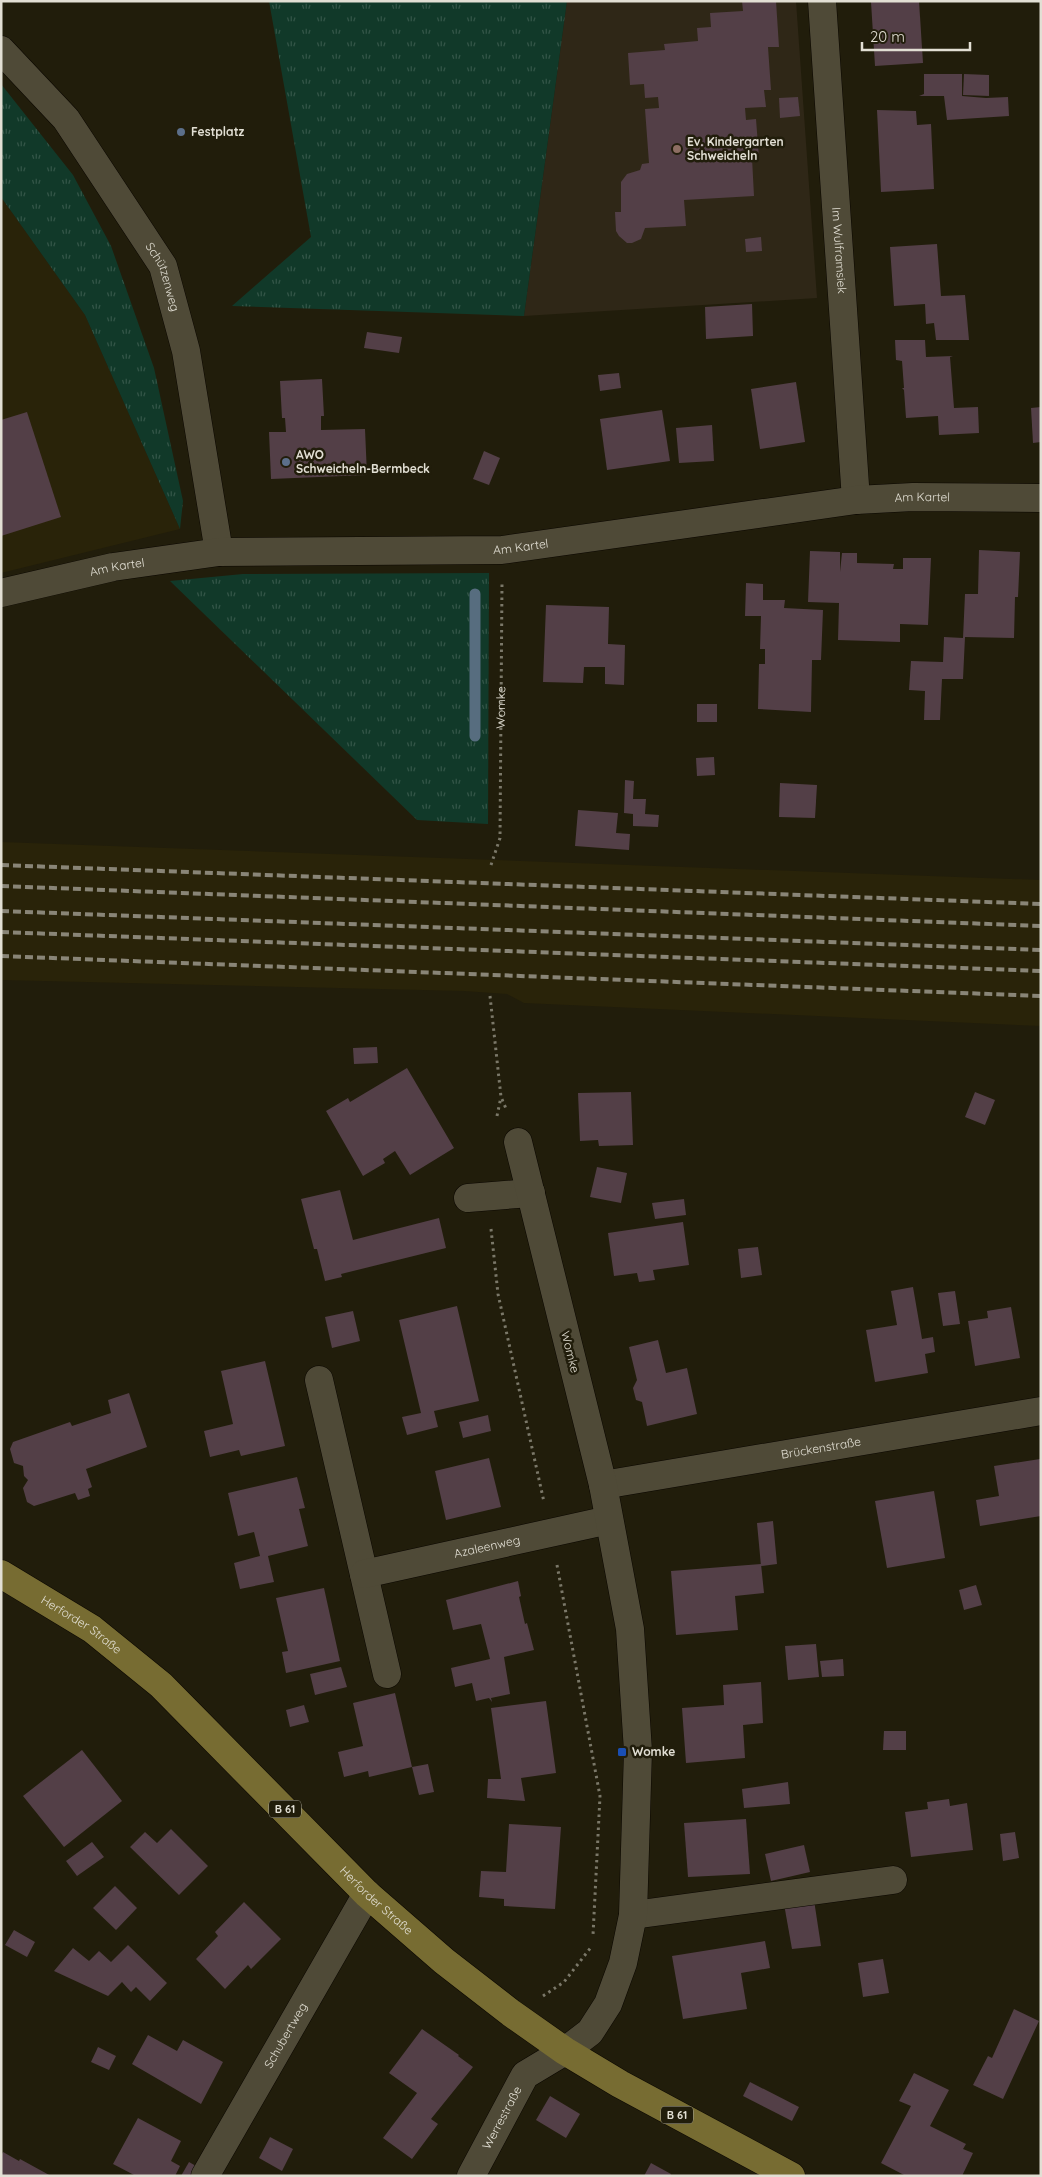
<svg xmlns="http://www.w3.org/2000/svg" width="1042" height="2177" font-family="Quicksand,sans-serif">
	<defs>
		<pattern id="grass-tufts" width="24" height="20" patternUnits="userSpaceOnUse" patternTransform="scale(1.25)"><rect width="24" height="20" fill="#113929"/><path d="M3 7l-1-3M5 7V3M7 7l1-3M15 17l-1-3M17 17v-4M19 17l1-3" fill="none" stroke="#335547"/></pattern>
	</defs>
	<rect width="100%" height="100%" fill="#211d0b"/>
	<g fill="#292309">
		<path d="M1 197 85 315 180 529 1 573Z"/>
		<path d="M1 842 1041 880V1026L524 1003 507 994 464 991 1 980Z"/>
	</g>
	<path fill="#2f2717" d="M567 1H796L817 298 524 316Z"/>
	<g fill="url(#grass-tufts)">
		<path d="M269 1H567L524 316 232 306 311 237Z"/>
		<path d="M1 84 73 175 111 246 154 368 183 501 180 529 85 315 1 197Z"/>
		<path d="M489 573 488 824 417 820 170 581 243 574Z"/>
	</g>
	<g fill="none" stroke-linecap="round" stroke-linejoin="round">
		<path stroke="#576d7f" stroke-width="11" d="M475 736V594"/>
	</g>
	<g fill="#533f47">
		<path d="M742 1H776L779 47H768L771 90H764L766 107 745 108 746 120 756 119 759 158H752L754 196 684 200 686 226 645 228 641 239 632 243H627L619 236 616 231 615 212H621V182L627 174 640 170 642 164 649 163 645 109 659 108 658 97 645 98 644 84 630 85 628 53 665 50 664 44 698 41 697 28 711 27 710 13 743 11Z"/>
		<path d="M881 1H919L923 63 875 66 871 2Z"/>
		<path d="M924 74H962V96L986 98 1008 97 1009 116 947 120 944 96H919L924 94Z"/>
		<path d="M964 74 989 75V96L963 95Z"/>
		<path d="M798 97 800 116 780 118 779 98Z"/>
		<path d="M877 110 916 111 917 125 931 124 934 189 881 192Z"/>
		<path d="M761 237 762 251 746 252 745 239Z"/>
		<path d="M937 244 941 296 965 295 969 340H936L934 323 926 324 925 304 894 306 890 247Z"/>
		<path d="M752 304 753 336 706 339 705 307Z"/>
		<path d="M367 332 402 337 399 353 364 348Z"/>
		<path d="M895 340H925L926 357 953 356 950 357 954 408 978 407 979 433 939 435 938 416 906 418 904 390 902 388H904L902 361 896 360Z"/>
		<path d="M619 373 621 388 600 391 598 375Z"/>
		<path d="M322 379 324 416H321V430L365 429 367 475 271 479 269 432H286L285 418H282L280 381Z"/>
		<path d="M796 382 805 442 760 449 751 389Z"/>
		<path d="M1041 407V442L1033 443 1031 408Z"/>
		<path d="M662 410 670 461 607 470 600 419Z"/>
		<path d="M27 412 61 517 1 536V420Z"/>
		<path d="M712 425 714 461 679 463 676 428Z"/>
		<path d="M484 451 500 458 489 485 473 479Z"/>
		<path d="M979 550 1020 552 1018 597H1015L1014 638 965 637 963 679H942L940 720H924L925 691 909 690 911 661 943 662 944 637 963 638 965 594H978Z"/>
		<path d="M810 551 840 552V572L842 553H857V563L894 564 893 569H903V558H931L928 625 900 624V642L838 640 839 603 808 602Z"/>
		<path d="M746 583 763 584V600H785L784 608 823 610 821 660H812L811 712 758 709 759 664H765V649H760L761 616H745Z"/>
		<path d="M546 605 609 607 608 644 625 645 624 685 605 684V667H584L583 683 543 682Z"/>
		<rect x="697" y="704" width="20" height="18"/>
		<path d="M714 757 715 775 697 776 696 758Z"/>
		<path d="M625 780 634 781 633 799H646L645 814 659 815 658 827 633 826V814L624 813Z"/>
		<path d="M780 783 817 785 815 818 779 817Z"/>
		<path d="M578 810 618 813 616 833 630 834 629 850 575 846Z"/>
		<path d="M377 1047 378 1063 354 1064 353 1048Z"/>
		<path d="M407 1068 454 1148 410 1175 395 1151 383 1159 385 1163 363 1176 326 1111 348 1098 350 1102Z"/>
		<path d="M631 1092 633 1145 599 1146 598 1140 580 1141 578 1093Z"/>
		<path d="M975 1092 995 1100 985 1125 965 1117Z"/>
		<path d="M597 1167 627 1173 621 1203 590 1197Z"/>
		<path d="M340 1190 353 1240 439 1218 446 1248 341 1274 342 1277 325 1281 317 1249H314L301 1199Z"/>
		<path d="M684 1199 686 1215 655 1219 652 1203Z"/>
		<path d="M683 1222 689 1265 653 1270 655 1280 639 1282 637 1273 614 1276 608 1233Z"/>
		<path d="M758 1247 762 1275 741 1278 738 1249Z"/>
		<path d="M913 1287 922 1339 933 1337 935 1352 925 1354 928 1373 875 1382 866 1330 897 1325 891 1291Z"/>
		<path d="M955 1291 960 1324 943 1326 938 1293Z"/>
		<path d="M457 1306 479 1401 434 1411 438 1427 407 1435 402 1417 421 1413 399 1320Z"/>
		<path d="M1011 1307 1020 1358 975 1366 968 1321 988 1318 987 1311Z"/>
		<path d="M353 1311 360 1341 332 1348 325 1317Z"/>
		<path d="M658 1340 666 1373 687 1368 697 1414 647 1426 642 1402 636 1400 633 1388 637 1380 629 1347Z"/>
		<path d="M265 1361 285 1446 241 1456 239 1450 210 1457 204 1431 233 1424 221 1371Z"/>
		<path d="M129 1393 147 1447 86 1469 92 1487 88 1489 90 1496 78 1500 75 1493 34 1506 27 1502 23 1488 28 1480 24 1476 23 1466 14 1463 10 1449 13 1442 70 1422 72 1426 111 1413 108 1400Z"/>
		<path d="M488 1415 491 1431 463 1438 459 1422Z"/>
		<path d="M489 1458 501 1507 446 1520 435 1471Z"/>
		<path d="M1040 1459 1041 1516 980 1526 976 1500 999 1496 994 1466Z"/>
		<path d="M297 1477 305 1508 299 1509 308 1546 268 1556 274 1582 240 1589 234 1563 260 1556 254 1532 238 1536 228 1493Z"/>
		<path d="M934 1491 945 1558 887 1568 875 1501Z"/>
		<path d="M773 1521 777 1564 761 1566 757 1523Z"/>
		<path d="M761 1564 764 1593 735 1596 738 1630 676 1635 671 1571Z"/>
		<path d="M518 1581 521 1596 519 1597 525 1624 527 1623 534 1650 504 1657 510 1694 491 1698 492 1702 489 1698 476 1701 472 1683 455 1687 451 1668 490 1659 481 1624 453 1630 446 1600Z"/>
		<path d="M976 1585 982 1605 964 1610 959 1590Z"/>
		<path d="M324 1588 340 1661 286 1673 282 1652 288 1651 276 1598Z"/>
		<path d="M816 1644 819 1677 788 1680 785 1646Z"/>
		<path d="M843 1659 844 1676 822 1677 820 1661Z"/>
		<path d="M341 1667 347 1687 315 1695 310 1674Z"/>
		<path d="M761 1682 763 1723 743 1725 745 1758 686 1763 682 1708 724 1705 723 1685Z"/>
		<path d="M395 1693 412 1767 369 1777 368 1771 344 1777 338 1752 363 1746 353 1703Z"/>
		<path d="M546 1701 556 1773 521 1778 525 1801 487 1798 488 1779H501L491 1708Z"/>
		<path d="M304 1705 309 1722 290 1727 286 1710Z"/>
		<path d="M884 1731H906V1750H883Z"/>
		<path d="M82 1750 122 1801 64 1847 23 1796Z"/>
		<path d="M428 1764 434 1792 419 1795 412 1767Z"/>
		<path d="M788 1782 790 1804 744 1808 742 1789Z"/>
		<path d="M949 1799 950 1806 967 1803 973 1850 911 1857 905 1812 928 1809 927 1802Z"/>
		<path d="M746 1819 750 1874 688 1877 684 1823Z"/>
		<path d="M509 1824 561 1827 555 1909 504 1906V1899L479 1897 481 1871 506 1872Z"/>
		<path d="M171 1829 208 1866 179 1895 130 1847 145 1832 157 1843Z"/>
		<path d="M1015 1832 1019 1858 1003 1861 1000 1834Z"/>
		<path d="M92 1842 104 1857 77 1876 66 1861Z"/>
		<path d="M804 1845 810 1872 771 1881 765 1854Z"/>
		<path d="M115 1886 137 1908 116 1930 93 1908Z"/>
		<path d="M814 1900 821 1946 792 1949 784 1904Z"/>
		<path d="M244 1902 281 1939 251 1969 248 1965 225 1989 196 1959 218 1936 215 1932Z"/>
		<path d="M14 1930 35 1942 27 1957 5 1945Z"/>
		<path d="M765 1941 770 1968 741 1973 747 2009 683 2019 672 1956Z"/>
		<path d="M128 1945 167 1983 150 2001 136 1987 131 1992 122 1982 108 1996 54 1971 73 1948 89 1961 99 1951 111 1962Z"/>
		<path d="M883 1959 889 1993 863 1997 858 1963Z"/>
		<path d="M1014 2009 1039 2021 1003 2099 973 2085 988 2056 992 2058Z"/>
		<path d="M422 2029 459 2055 458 2056 473 2067 431 2119 438 2124 412 2159 383 2138 417 2093 389 2073Z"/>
		<path d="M148 2035 177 2051 183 2040 223 2062 201 2104 132 2064Z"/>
		<path d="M98 2047 116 2056 109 2070 91 2062Z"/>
		<path d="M914 2073 949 2090 930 2126 966 2144 963 2149 973 2153 962 2176H906L881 2163 911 2106 899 2101Z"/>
		<path d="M750 2082 799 2107 792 2121 743 2096Z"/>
		<path d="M550 2096 580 2114 566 2138 536 2120Z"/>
		<path d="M138 2118 181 2141 171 2161 180 2166 175 2176H136L113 2164Z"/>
		<path d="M270 2137 293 2149 282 2171 259 2158Z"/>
		<path d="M3 2152 19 2161 20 2159 51 2176H1V2156Z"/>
		<path d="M189 2162 203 2170 200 2176H181Z"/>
		<path d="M651 2163 671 2174 670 2176H644Z"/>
	</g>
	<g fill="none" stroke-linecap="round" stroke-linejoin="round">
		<g stroke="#0b0700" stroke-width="29">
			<g id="minor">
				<path id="s2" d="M822 1 856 500"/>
				<path id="s3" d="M1 50 66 119 163 266 186 351 219 552"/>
				<path id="s4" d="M1 593 113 567 219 552 502 550 856 500 913 497 1041 498"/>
				<path d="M468 1198 531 1193"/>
				<path d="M319 1380 387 1674"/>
				<path id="s5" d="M603 1485 1041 1411"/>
				<path id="s6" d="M364 1574 609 1520"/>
				<path d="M633 1915 893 1880"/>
				<path id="s7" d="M205 2176 367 1894"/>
				<path id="s8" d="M471 2176 525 2075 565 2051 590 2032 608 2004 623 1963 633 1915 638 1751 630 1629 603 1485 518 1142"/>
			</g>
		</g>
		<g stroke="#0b0700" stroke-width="29">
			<g id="major">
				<path id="s9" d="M1 1574 92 1629 161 1685 367 1894 444 1961 511 2013 565 2051 620 2084 791 2176"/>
			</g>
		</g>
		<g stroke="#7b7869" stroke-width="3" stroke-dasharray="2.5 4" stroke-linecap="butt">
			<path id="s1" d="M491 865 500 838 502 583"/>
			<path d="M490 996 501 1097 507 1111"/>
			<path d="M497 1116 501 1097"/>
			<path d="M491 1229 498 1294 544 1502"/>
			<path d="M557 1565 600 1796 593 1935"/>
			<path d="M543 1996 564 1982 592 1946"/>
		</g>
		<use href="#minor" stroke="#4f4a37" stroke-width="28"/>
		<use href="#major" stroke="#776c32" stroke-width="28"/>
		<g stroke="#898577" stroke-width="4" stroke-dasharray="8 4" stroke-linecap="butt">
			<path d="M1 865 1041 904"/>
			<path d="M1 886 1041 926"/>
			<path d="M1 911 1041 950"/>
			<path d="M1 932 1041 971"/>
			<path d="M1 956 1041 996"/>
		</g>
	</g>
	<g fill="#5c6f8a" stroke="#211d0b" stroke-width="2">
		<circle cx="181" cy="132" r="5"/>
		<circle cx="286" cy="462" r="5"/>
	</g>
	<circle fill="#8d6e63" stroke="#211d0b" stroke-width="2" cx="677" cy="149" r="5"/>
	<rect fill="#1a4fb4" stroke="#211d0b" stroke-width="2" x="617" y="1747" width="10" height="10" rx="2.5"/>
	<g text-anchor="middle" stroke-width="5" stroke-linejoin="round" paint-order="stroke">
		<g fill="#211d0b" stroke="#a8a598" stroke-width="1">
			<rect x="269" y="1800.5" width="32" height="17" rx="4"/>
			<rect x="661" y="2106.5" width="32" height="17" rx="4"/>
		</g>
		<g font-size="11" font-weight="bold" fill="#e2dfd4">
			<text x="285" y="1813">B 61</text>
			<text x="677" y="2119">B 61</text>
		</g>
		<g font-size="12" font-weight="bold" fill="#e2dfd4" stroke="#211d0b" text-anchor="start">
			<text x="191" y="136">Festplatz</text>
			<text x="687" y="146">Ev. Kindergarten<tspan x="687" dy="14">Schweicheln</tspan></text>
			<text x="296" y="459">AWO<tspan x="296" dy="14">Schweicheln-Bermbeck</tspan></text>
			<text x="632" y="1756">Womke</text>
		</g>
		<g font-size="12" fill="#e2dfd4" stroke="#211d0b">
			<text dy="4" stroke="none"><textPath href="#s2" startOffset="250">Im Wulframsiek</textPath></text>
			<text dy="4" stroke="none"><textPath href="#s3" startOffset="281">Schützenweg</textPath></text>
			<text dy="4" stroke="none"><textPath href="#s4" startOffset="929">Am Kartel</textPath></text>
			<text dy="4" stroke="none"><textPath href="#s4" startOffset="524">Am Kartel</textPath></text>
			<text dy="4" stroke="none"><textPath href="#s4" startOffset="119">Am Kartel</textPath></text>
			<text dy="4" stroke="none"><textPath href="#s1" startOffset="159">Womke</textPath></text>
			<text transform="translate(570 1352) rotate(76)" y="4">Womke</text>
			<text dy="4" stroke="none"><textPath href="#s5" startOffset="221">Brückenstraße</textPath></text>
			<text dy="4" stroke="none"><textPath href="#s6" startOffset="126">Azaleenweg</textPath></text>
			<text dy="4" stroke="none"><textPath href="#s9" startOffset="95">Herforder Straße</textPath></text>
			<text dy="4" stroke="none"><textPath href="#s9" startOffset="500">Herforder Straße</textPath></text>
			<text dy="4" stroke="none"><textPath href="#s7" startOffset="162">Schubertweg</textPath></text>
			<text dy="4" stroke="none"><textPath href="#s8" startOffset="66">Werrestraße</textPath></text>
		</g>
	</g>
	<rect width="1042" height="2177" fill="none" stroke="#e2dfd4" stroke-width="5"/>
	<path d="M862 42v8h108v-8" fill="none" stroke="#e2dfd4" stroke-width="2.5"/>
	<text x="870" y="42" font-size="15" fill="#e2dfd4" stroke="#211d0b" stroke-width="4" paint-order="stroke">20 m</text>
</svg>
